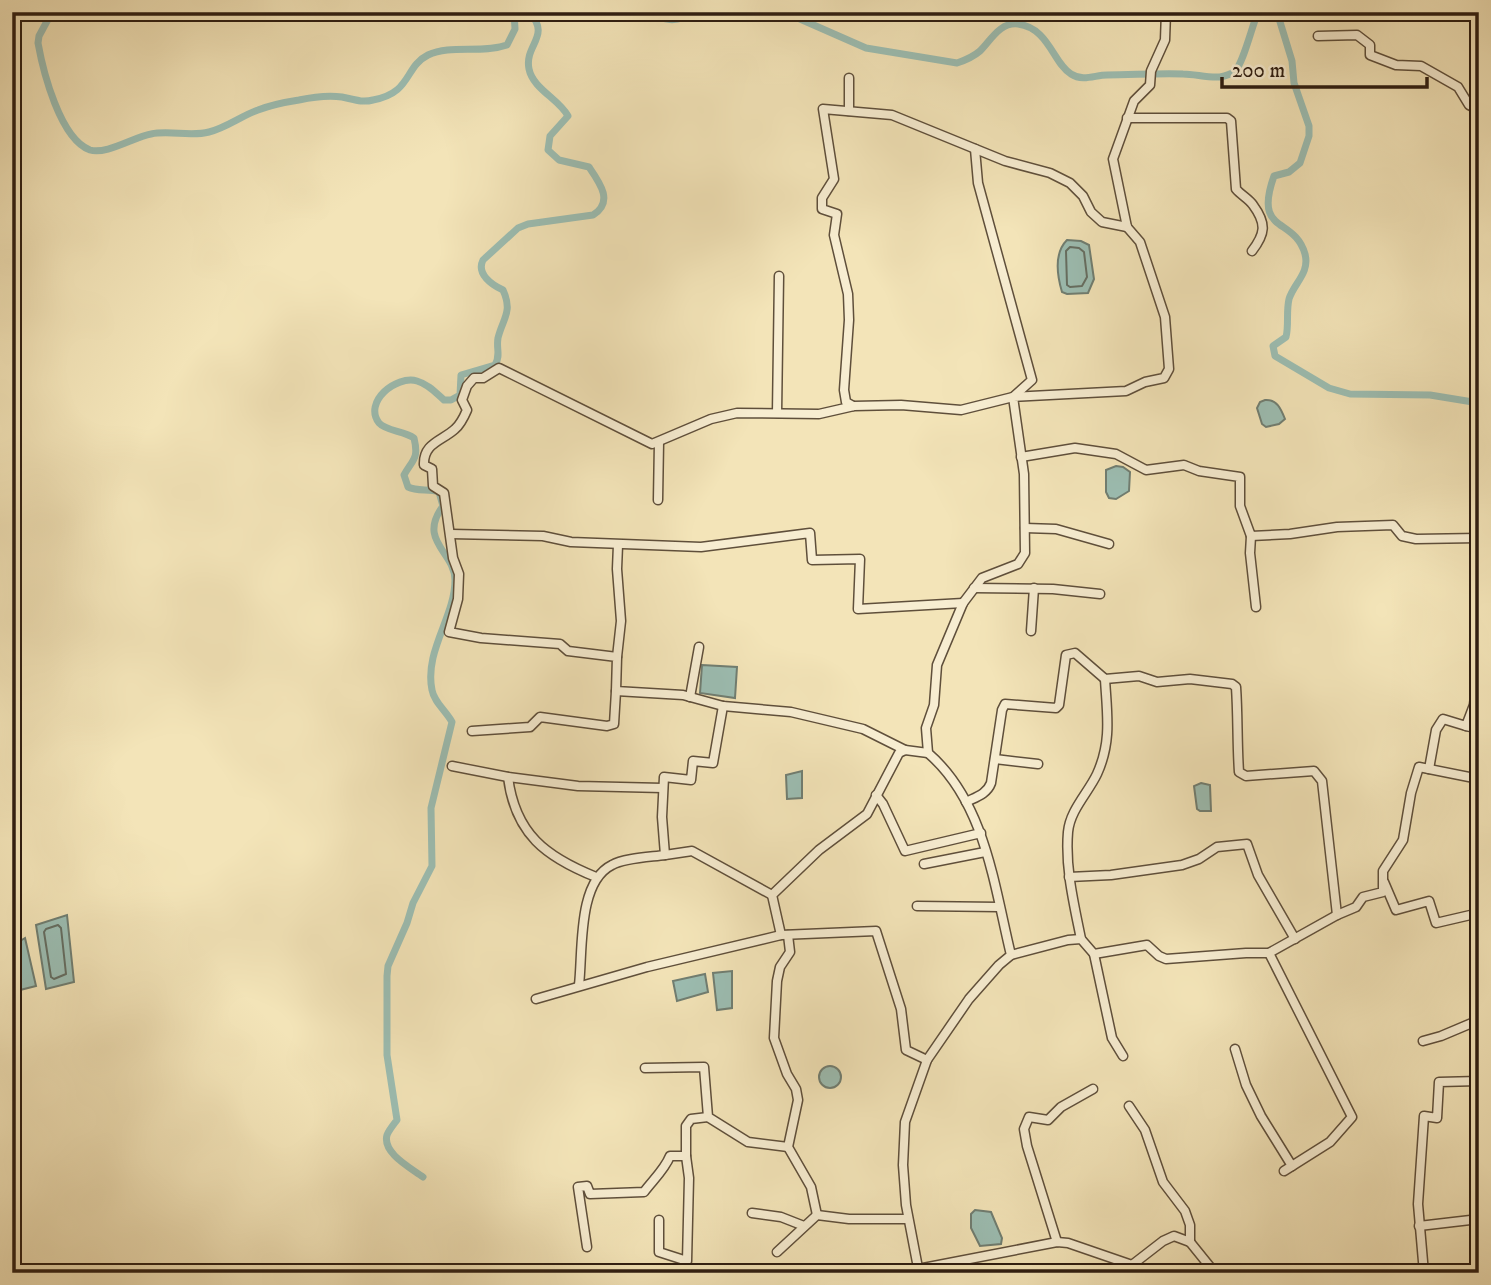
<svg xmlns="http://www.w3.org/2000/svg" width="1491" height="1285" font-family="'IM FELL DW Pica',serif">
	<rect width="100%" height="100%" fill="#f3e4b8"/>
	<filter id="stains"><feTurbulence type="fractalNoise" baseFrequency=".00286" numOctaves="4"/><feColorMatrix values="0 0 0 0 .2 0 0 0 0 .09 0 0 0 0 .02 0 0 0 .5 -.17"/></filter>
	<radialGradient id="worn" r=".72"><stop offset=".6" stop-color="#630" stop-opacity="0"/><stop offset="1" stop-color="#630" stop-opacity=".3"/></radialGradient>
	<g fill="#9cbeb3" stroke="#707e72" stroke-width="2">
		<path d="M1067 240 1081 241 1089 245 1094 279 1088 293 1067 294 1062 292C1057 275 1054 253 1067 240Z"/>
		<path d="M1265 400C1277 399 1281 409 1285 419L1279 424 1266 427 1262 424 1257 408 1260 402Z"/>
		<path d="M1116 466 1123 467 1130 472 1129 491 1116 499 1109 498 1106 492V470Z"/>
		<path d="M702 665 737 667 735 698 700 693Z"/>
		<path d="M802 771V798L787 799 786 775Z"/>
		<path d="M1201 783 1210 785 1211 811H1200L1197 809 1194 786Z"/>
		<path d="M67 915 74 982 46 989 36 925Z"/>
		<path d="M25 938 36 986 20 990 12 973V946Z"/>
		<path d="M732 971V1008L717 1010 713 973Z"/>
		<path d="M705 974 708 992 677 1001 673 981Z"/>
		<circle cx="830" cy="1077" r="11"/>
		<path d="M975 1210 991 1212 1002 1238 1001 1244 980 1246 971 1228V1214Z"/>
	</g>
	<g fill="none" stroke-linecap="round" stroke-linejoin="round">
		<g stroke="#656e62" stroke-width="2">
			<path d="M1070 247 1079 248 1084 252 1087 277 1082 286 1070 287 1067 285 1066 251Z"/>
			<path d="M58 925 61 928 66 974 54 979 51 977 44 932 46 929Z"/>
		</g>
		<g stroke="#9cbeb3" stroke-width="7">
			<path d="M52 12 39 36 38 43C43 71 60 139 90 150 106 155 134 137 151 134 170 130 190 137 209 132 226 128 241 116 258 110 271 105 286 102 299 100 313 97 328 95 342 97 353 99 361 103 373 100 412 93 404 67 428 55 451 44 481 54 507 45L515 29 514 12"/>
			<path d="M643 12C662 19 676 25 694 12"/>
			<path d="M784 12 866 48 957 63C966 60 973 57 980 51 991 40 1000 22 1018 24 1049 28 1053 63 1071 74 1083 82 1095 75 1107 75 1132 75 1158 73 1183 74 1195 74 1207 78 1220 77 1225 76 1230 75 1235 71 1243 64 1252 26 1258 12"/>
			<path d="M1277 12 1292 61 1294 83 1309 126V136L1300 163 1289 172 1274 176C1253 235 1294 216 1305 254 1310 273 1294 283 1289 299 1286 312 1289 325 1286 337L1273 346 1275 356 1329 388 1350 394 1430 395 1479 403"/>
			<path d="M423 1177C411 1168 382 1153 387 1135 389 1130 394 1124 397 1120L387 1055V976L388 966 407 923 413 903 432 866 431 808 452 722C446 711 434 702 432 690 424 651 455 617 455 580 455 552 417 541 443 506L439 492C429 488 418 492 408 487L404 475C413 459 419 459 414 438 404 431 386 431 379 423 363 402 396 375 417 381 428 384 436 393 444 400H451L460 395 461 375 495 365C501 355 496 349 498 338 503 318 513 312 503 290 492 285 476 274 483 260L518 228 528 224 593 215C614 202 600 183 589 167L559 160 548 150 550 136 568 116C559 99 533 89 529 69 524 45 552 36 529 12"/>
		</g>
		<g stroke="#5f4f3b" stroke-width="11">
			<g id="street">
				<path d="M1318 36 1357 35 1370 45V55L1396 65 1421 66 1458 87 1469 105 1479 110"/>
				<path d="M849 78V111"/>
				<path d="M1127 118H1227L1231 121 1236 189C1241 195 1249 199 1253 205 1267 224 1265 234 1252 251"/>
				<path d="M853 406 846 402 844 390 849 320 848 294 834 235 837 214 822 209V198L834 179 823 109 892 115 1005 161 1050 173 1070 183 1083 196 1091 212 1102 222 1127 227"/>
				<path d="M777 413 779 276"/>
				<path d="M1021 457 1075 448 1116 454 1146 470 1184 465 1199 471 1240 477V506L1251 536 1290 534 1337 527 1393 525 1402 536 1416 539 1479 538"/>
				<path d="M658 500 659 442"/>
				<path d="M1025 528 1056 529 1109 544"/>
				<path d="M451 534 543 536 571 542 701 547 810 533 812 560 860 559 858 609 963 603"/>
				<path d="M1251 536 1250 553 1256 607"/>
				<path d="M974 588 1053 589 1100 594"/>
				<path d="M1031 631 1034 588"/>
				<path d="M617 657 621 621 617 569 618 545"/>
				<path d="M690 697 699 647"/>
				<path d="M1466 726 1479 729"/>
				<path d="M472 731 530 727 540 717 607 726 614 724 616 691"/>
				<path d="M905 750 863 729 791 712 723 706 683 695 616 691 617 657 568 651 560 644 481 638 449 632 458 599 459 574 453 558 444 493 433 486 432 469 424 465C423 443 442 441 455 429 461 424 464 417 467 410L462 400 467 386 474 378H483L499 368 652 444 711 419 737 413 819 414 854 406 901 405 961 410 1013 397 1032 380 978 183 975 149"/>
				<path d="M995 759 1038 764"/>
				<path d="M452 766 508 777 578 786 663 788"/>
				<path d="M1429 769 1436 730 1443 719 1466 726 1474 705 1479 662"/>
				<path d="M508 777C515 834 546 857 596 877"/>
				<path d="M876 795 883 804 905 851 981 833"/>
				<path d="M966 802C976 797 987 794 991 783L1002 710 1005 704 1056 708 1059 705 1066 655 1075 653 1105 679 1139 676 1157 682 1190 679 1232 684 1236 687C1238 716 1237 743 1239 772L1246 776 1314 771 1322 781 1337 915"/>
				<path d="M665 855 692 851 772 895"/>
				<path d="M924 864 985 852"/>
				<path d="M1069 877 1111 875 1182 865 1199 859 1217 847 1247 844 1258 875 1295 939"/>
				<path d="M1384 882 1396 910 1429 901 1436 923 1479 913"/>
				<path d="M917 906 999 907"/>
				<path d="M781 935 772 895 819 850 867 814 899 753 905 750 928 753"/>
				<path d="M788 935 790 952 780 967 777 981 774 1038 787 1074 796 1089 798 1100 788 1147 811 1187 817 1215"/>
				<path d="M1081 939C1074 904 1065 868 1068 832 1070 810 1088 793 1097 774 1112 741 1107 714 1105 679"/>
				<path d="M1269 953 1352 1117 1330 1142 1284 1171"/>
				<path d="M1094 954 1112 1038 1123 1056"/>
				<path d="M1011 955 1068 940 1081 939 1094 954 1147 945 1159 956 1166 959 1246 953H1269L1337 915 1356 907 1363 897 1383 892V871L1403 840 1411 793 1419 767 1479 779"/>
				<path d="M579 985C583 952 577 882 612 865 624 858 651 857 665 855L662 817 664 777 691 780 693 761 713 763 723 706"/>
				<path d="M536 999 647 967 781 935 876 931 901 1009 906 1050 927 1060"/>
				<path d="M1423 1041 1441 1036 1479 1020"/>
				<path d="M1235 1049 1246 1085 1261 1116 1292 1166"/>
				<path d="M645 1068 704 1067 708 1117 748 1142 788 1147"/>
				<path d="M1129 1106 1145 1130 1163 1182 1185 1211 1190 1225V1242"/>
				<path d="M752 1213 781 1217 804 1226"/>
				<path d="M659 1220V1252L687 1261 689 1178 686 1156"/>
				<path d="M1419 1226 1479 1219"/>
				<path d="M1057 1242 1027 1146 1024 1129 1029 1117 1048 1120 1061 1107 1093 1089"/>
				<path d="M587 1247 578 1187 587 1186 590 1194 644 1192C653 1180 665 1169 670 1156H686V1126L691 1119 708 1117"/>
				<path d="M777 1252 817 1215 849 1219H908"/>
				<path d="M918 1269 1057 1242 1068 1243 1132 1265 1163 1241 1174 1236 1190 1242 1215 1273"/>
				<path d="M919 1273 906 1205 903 1165 905 1122 927 1060 969 999 999 965 1011 955C994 885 985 802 928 753L926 728 934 705 937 665 963 603 982 578 1018 564 1025 553 1024 474 1013 397 1126 391 1145 382 1164 378 1169 369 1165 317 1140 242 1127 227 1113 159 1134 101 1150 85 1151 71 1165 40 1166 12"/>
				<path d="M1424 1273 1418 1204 1424 1116 1437 1118 1439 1082 1479 1081"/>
				<path d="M1465 1273 1479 1271"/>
			</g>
		</g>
		<use href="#street" stroke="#f7edd1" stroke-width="8"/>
	</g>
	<rect width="1491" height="1285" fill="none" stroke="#f3e4b8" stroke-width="42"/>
	<rect x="14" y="14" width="1463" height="1257" fill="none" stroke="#2e1d11" stroke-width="3.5"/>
	<rect x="21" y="21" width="1449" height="1243" fill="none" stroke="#2e1d11" stroke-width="2"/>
	<path d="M1222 77v10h205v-10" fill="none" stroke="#2e1d11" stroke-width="3.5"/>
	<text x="1232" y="77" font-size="21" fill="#2e1d11" stroke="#f7edd1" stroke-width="5" paint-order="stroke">200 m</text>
	<rect width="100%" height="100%" filter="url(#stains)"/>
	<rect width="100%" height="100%" fill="url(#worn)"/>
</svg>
